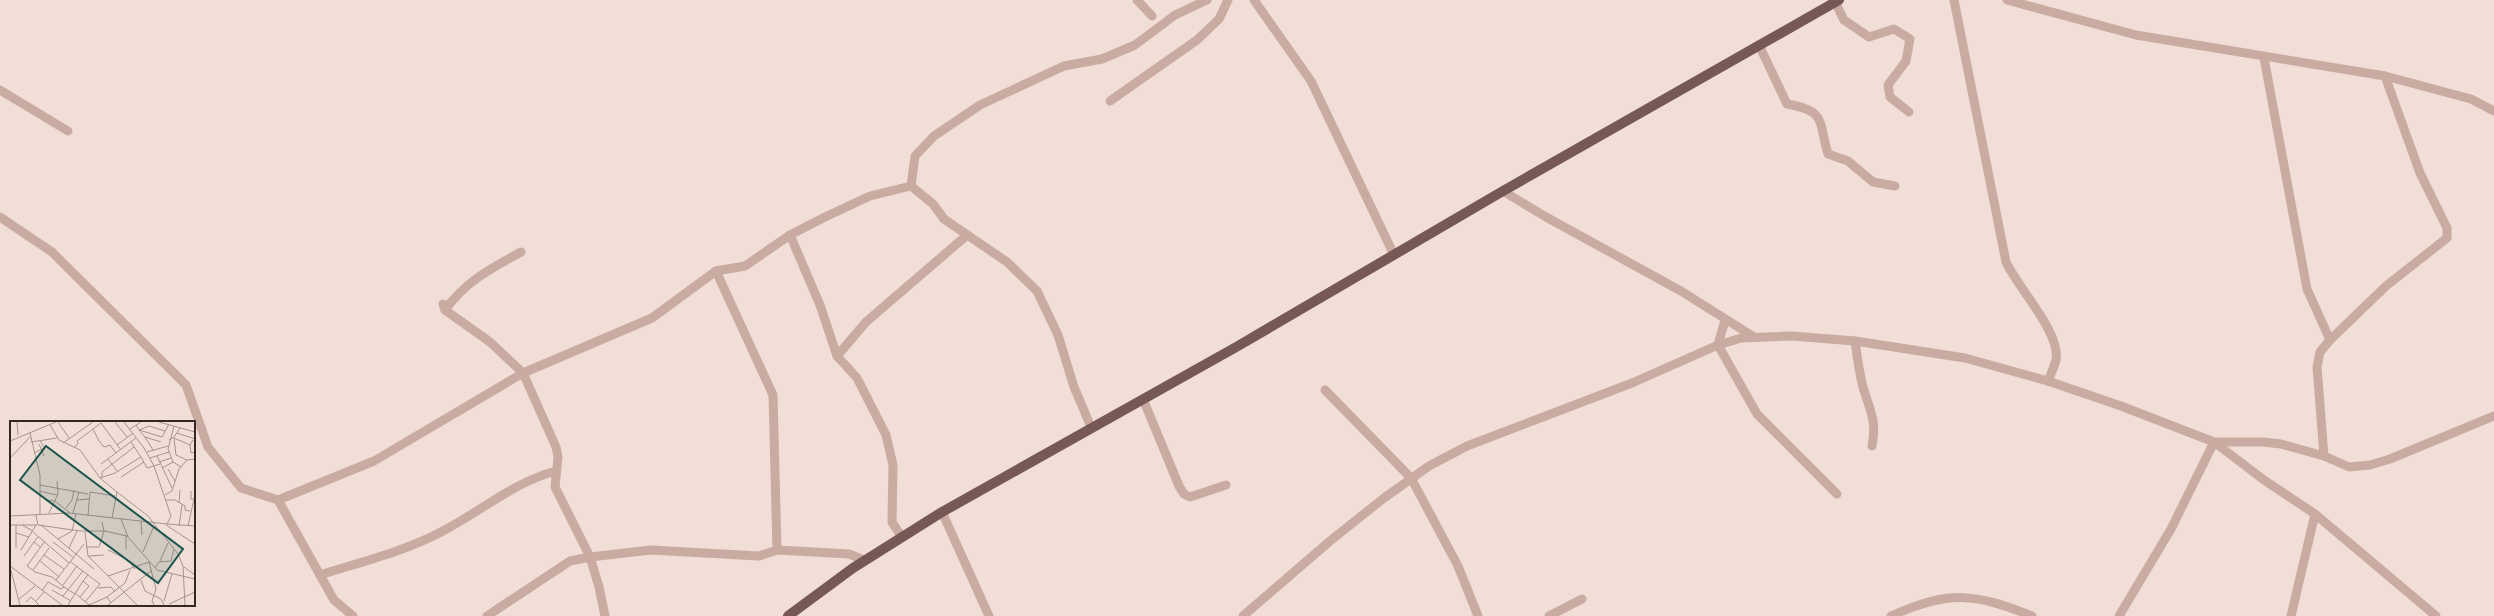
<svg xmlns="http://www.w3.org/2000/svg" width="2494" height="616" font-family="'Fira Sans Condensed',sans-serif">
	<rect width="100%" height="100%" fill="#f1ded6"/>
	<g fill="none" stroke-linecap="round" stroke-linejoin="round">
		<g stroke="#c9aba2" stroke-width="9">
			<path d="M1137 0 1152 16"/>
			<path d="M1254 0 1311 81 1394 255"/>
			<path d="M1954 0 2006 262C2018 288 2061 333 2056 360 2054 367 2051 374 2048 381"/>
			<path d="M2007 0 2136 35 2385 76 2471 99 2494 111"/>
			<path d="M1835 2 1844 20 1869 37 1894 29 1910 39 1906 61 1888 85 1890 97 1909 112"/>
			<path d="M1759 45 1787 104C1827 111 1818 121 1828 154L1848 161 1873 182 1895 186"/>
			<path d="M2264 58 2307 289 2330 340"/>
			<path d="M0 90 68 131"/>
			<path d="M1110 101 1197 40 1219 19 1228 0"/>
			<path d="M1503 191 1546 217 1681 291 1754 337"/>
			<path d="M0 217 52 252 186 385 208 447 241 488 278 500 334 600 353 616"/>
			<path d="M790 235 820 305 837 356 857 378 886 435 893 465 892 522 901 536"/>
			<path d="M716 271 773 395 777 550"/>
			<path d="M443 304 445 310 490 342 523 373 556 447 558 457 555 487 590 557 599 587 605 616"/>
			<path d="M445 310C466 281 490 269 521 252"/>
			<path d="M1725 320 1718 345 1757 414 1837 494"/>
			<path d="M1855 341C1857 356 1859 372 1863 387 1870 411 1877 420 1872 446"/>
			<path d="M837 356 866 322 966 236"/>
			<path d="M1325 390 1411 478 1458 566 1478 616"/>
			<path d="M1143 399 1179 486 1184 494 1190 497 1226 485"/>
			<path d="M1091 427 1074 387 1058 335 1037 291 1007 262 944 219 933 204 911 186 915 156 934 136 980 105 1064 66 1102 59 1135 45 1175 15 1207 0"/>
			<path d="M2324 456 2317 367 2320 352 2330 340 2386 286 2447 238V228L2420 173 2385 76"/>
			<path d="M278 500 374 461 523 373 652 318 716 271 745 266 790 235 825 217 870 196 911 186"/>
			<path d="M942 512 989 616"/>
			<path d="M320 575C360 562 403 552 441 532 480 512 514 482 556 471"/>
			<path d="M487 616 570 561 590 557 651 550 759 556 777 550 849 554 864 560"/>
			<path d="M1243 616 1330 541 1384 498 1429 466 1467 446 1632 383 1718 345 1741 338 1792 336 1855 341 1965 358 2048 381 2121 406 2214 442H2263L2281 444 2324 456 2349 467 2370 465 2390 459 2494 416"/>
			<path d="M1549 616 1582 599"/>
			<path d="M1891 616C1949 590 1974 593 2032 616"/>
			<path d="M2119 616 2171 529 2214 442 2264 480 2315 514 2436 616"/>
			<path d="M2291 616 2315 514"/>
		</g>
		<path stroke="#765855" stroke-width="10" d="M788 616 853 568 942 512 1238 346 1503 191 1839 0"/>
	</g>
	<g transform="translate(10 421)">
		<rect width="185" height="185" fill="#f1ded6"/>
		<path fill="none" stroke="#a5948f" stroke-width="1" d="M7 1 8 14M48 1 59 17M105 1 117 16M114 1 134 27 144 45 161 95 157 103M149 1 185 11M91 2 111 29M40 4 49 19 70 29 90 57M126 4 129 9 152 16 159 3M164 5 158 28 163 41 171 46M83 8 89 20 94 26 100 24 106 32M120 8 131 1M20 12 30 54V93M167 12 185 18M135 16 129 9 139 5 155 10M159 19 164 16 170 7M183 19 180 24 181 32 185 31M0 20 46 1M21 21 47 17M121 21 131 36M53 22 83 1M29 23 34 35M107 24 123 12M64 27 68 22 67 20 91 2M143 29 135 16 151 21M137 31 158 25M24 32 34 27 30 19M147 35 162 67M0 37 20 16M140 37 159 31M98 38 107 50M177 39 166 34 164 17 180 24M149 41 161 37M91 43 126 17M152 47 163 41M158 48 165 60M92 56V51L124 26M111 56 134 41M30 64 78 73M29 70 47 74M107 71 138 95 168 133 173 145 175 184M155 74 162 70 169 48 177 39 185 38M35 79 45 80 60 92M67 79 79 78M156 79H165L175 85V89L180 90M169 82 170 69M56 87 62 79 64 69M39 92 48 73 47 60M63 92 69 71M26 94 28 104 70 110H95L117 115 147 149 185 158M78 94 80 71 105 75M0 95 59 92 157 103M102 97 107 71 90 57 105 52 131 36 137 47 150 43M111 98 118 116M131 100 132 114M157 103 185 105M0 104H27M12 104 23 110M31 104 84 148M156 104 185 123M169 105 172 84M178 105 184 78H181V70M23 111 59 142M75 111 78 135 127 184M6 112 19 116M116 115V128M28 116 24 121 30 126M48 118 62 110 66 93M35 120 17 145 25 151 42 156 54 166M43 121 64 137M76 126H89L94 110 92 101M6 127V104M59 127 67 110M11 129 26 104M98 129 118 139 125 148M133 131 144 105M34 134 54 148M14 135 24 121M79 135 94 134M29 139 49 156M150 140 158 122M61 141 78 154M0 145 52 184M0 146 10 184M174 146 185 154M145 147 149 141 161 140 164 128M23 149 39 127M98 155 139 141 146 168 142 180 144 184M46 159 74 123M131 159 135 170 151 178 154 184M53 164 67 145M88 167 101 166 105 171M42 169 61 180M32 170 38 161 51 168 54 166 65 173M65 172 79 184M53 175 73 150M70 176 79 165 73 160 78 154 90 163 75 181M97 176 115 162 120 149M8 179 25 165M26 180 34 171M154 180 162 153M16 181 21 176 29 184M159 183 185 171M58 184 73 160M79 184 97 176 101 182M98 184 142 149"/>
		<path fill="#1a554b" fill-opacity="0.15" stroke="#1a554b" stroke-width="2" d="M36 25 173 128 148 162 10 59Z"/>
		<rect width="185" height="185" fill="none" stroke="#332625" stroke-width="2"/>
	</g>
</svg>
